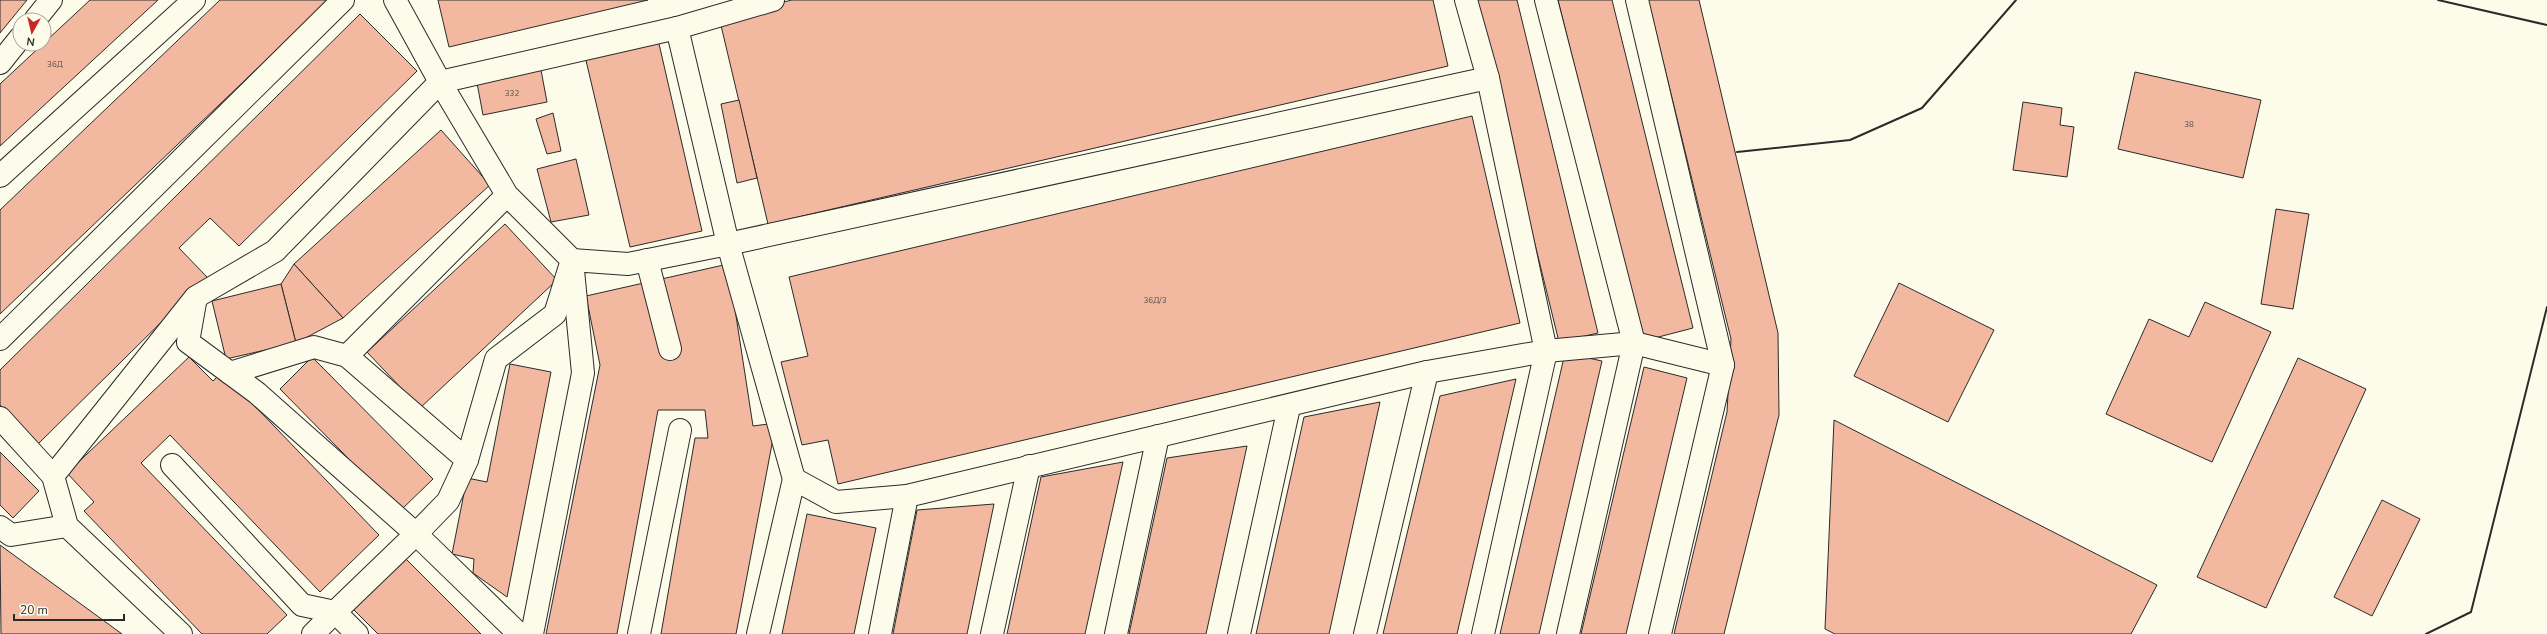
<svg xmlns="http://www.w3.org/2000/svg" width="2547" height="634" font-family="'Nunito Sans',sans-serif">
	<rect width="100%" height="100%" fill="#fdfbea"/>
	<g fill="#f2b8a0" stroke="#2b2b2b">
		<path d="M0 0H27L0 33Z"/>
		<path d="M90 0H158L0 146V84Z"/>
		<path d="M220 0H329L0 314V210Z"/>
		<path d="M438 0H648L449 47Z"/>
		<path d="M792 0H1433L1448 66 768 224 719 17Z"/>
		<path d="M1475 0H1517L1598 333 1559 342Z"/>
		<path d="M1558 0H1612L1693 328 1643 341Z"/>
		<path d="M1648 0H1699L1778 333 1779 415 1724 634H1674L1727 412 1731 339Z"/>
		<path d="M360 14 417 71 239 246 210 218 179 248 207 277 38 444 0 405V370Z"/>
		<path d="M657 35 702 231 630 247 584 52Z"/>
		<path d="M541 70 547 102 483 115 477 83Z"/>
		<path d="M2135 72 2261 100 2243 178 2118 149Z"/>
		<path d="M739 100 757 178 737 183 721 104Z"/>
		<path d="M2023 102 2062 108 2060 125 2074 127 2067 177 2013 170Z"/>
		<path d="M553 113 561 151 547 154 536 119Z"/>
		<path d="M1472 116 1520 323 838 484 828 440 802 445 781 362 808 356 789 277Z"/>
		<path d="M441 130 490 185 343 318 294 264Z"/>
		<path d="M576 159 589 215 551 222 537 169Z"/>
		<path d="M2276 209 2309 214 2293 309 2261 304Z"/>
		<path d="M505 224 557 280 420 408 367 352Z"/>
		<path d="M294 264 343 318 296 343 281 284Z"/>
		<path d="M728 264 753 426 776 423 736 634H661L695 438H708L705 410H658L617 634H546L600 365 586 296Z"/>
		<path d="M1899 283 1994 330 1948 422 1854 376Z"/>
		<path d="M281 284 296 343 226 359 212 301Z"/>
		<path d="M2205 302 2271 332 2212 462 2106 414 2149 319 2189 337Z"/>
		<path d="M1565 353 1602 361 1539 634H1500Z"/>
		<path d="M189 357 213 381 222 372 379 535 320 592 170 435 141 463 287 615 267 634H202L84 511 94 502 67 473Z"/>
		<path d="M312 357 433 479 400 511 280 389Z"/>
		<path d="M2298 358 2366 389 2266 608 2197 577Z"/>
		<path d="M510 364 551 372 507 597 473 573 474 559 452 554 467 478 487 482Z"/>
		<path d="M1644 367 1687 378 1626 634H1581Z"/>
		<path d="M1516 379 1457 634H1383L1440 396Z"/>
		<path d="M1380 402 1329 634H1256L1304 417Z"/>
		<path d="M1834 420 2157 585 2131 634H1835L1825 629Z"/>
		<path d="M1247 446 1206 634H1129L1167 458Z"/>
		<path d="M0 452 39 491 13 518 0 505Z"/>
		<path d="M1123 462 1085 634H1007L1041 477Z"/>
		<path d="M2382 500 2420 519 2372 616 2334 597Z"/>
		<path d="M994 504 967 634H893L917 510Z"/>
		<path d="M807 514 876 528 854 634H782Z"/>
		<path d="M0 545 122 634H1Z"/>
		<path d="M404 557 481 634H378L353 609Z"/>
	</g>
	<g fill="none" stroke-linecap="round" stroke-linejoin="round">
		<g stroke="#2b2b2b" stroke-width="24">
			<g id="minor">
				<path d="M395 0 440 82 677 28 773 0"/>
				<path d="M1466 0 1488 78 1546 351 1483 634"/>
				<path d="M1546 0 1634 343 1568 634"/>
				<path d="M1637 0 1723 365 1660 634"/>
				<path d="M35 20 51 0"/>
				<path d="M677 28 728 244 1488 78"/>
				<path d="M0 63 20 38"/>
				<path d="M0 176 194 0"/>
				<path d="M647 260 670 349"/>
				<path d="M0 339 343 0"/>
				<path d="M347 356 507 195 440 82 275 251 196 297 188 342 257 393 416 534 448 501 467 460 496 359 555 314 572 260 507 195"/>
				<path d="M230 373 314 347 347 356 467 460"/>
				<path d="M0 418 53 476 67 526 181 634"/>
				<path d="M172 465 302 605 335 612 313 634"/>
				<path d="M53 476 195 298"/>
				<path d="M0 527 11 535 67 526"/>
				<path d="M357 634 335 612 416 534 519 634"/>
				<path d="M532 634 583 373 572 260 628 264 728 244 794 479"/>
				<path d="M639 634 680 430"/>
				<path d="M758 634 794 479 836 502 907 496"/>
				<path d="M880 634 907 496 1427 372 1546 351 1634 343 1723 365"/>
				<path d="M992 634 1029 466"/>
				<path d="M1116 634 1158 436"/>
				<path d="M1239 634 1289 407"/>
				<path d="M1365 634 1427 372"/>
			</g>
		</g>
		<use href="#minor" stroke="#fdfbea" stroke-width="22"/>
		<g stroke="#2b2b2b" stroke-width="2">
			<path d="M2438 0 2547 25"/>
			<path d="M1737 152 1850 140 1922 108 2016 0"/>
			<path d="M2426 634 2471 612 2547 307"/>
		</g>
	</g>
	<g text-anchor="middle" stroke-width="3" stroke-linejoin="round" paint-order="stroke">
		<g font-size="8" fill="#5d4e48">
			<text x="55" y="67">36Д</text>
			<text x="512" y="96">332</text>
			<text x="2189" y="127">38</text>
			<text x="1155" y="303">36Д/3</text>
		</g>
	</g>
	<g transform="translate(32 32) rotate(188)"><circle r="19" fill="#fdfbea" stroke="#a9a89e"/>
	<path d="M0-3L7 15L0 10L-7 15Z" fill="#c62828"/>
	<text y="-6" font-size="11" font-weight="bold" text-anchor="middle" fill="#2b2b2b">N</text>
	</g>
	<path d="M14 614v6h110v-6" fill="none" stroke="#2b2b2b" stroke-width="2"/>
	<text x="20" y="614" font-size="12" fill="#2b2b2b" stroke="#fdfbea" stroke-width="3" paint-order="stroke">20 m</text>
</svg>
